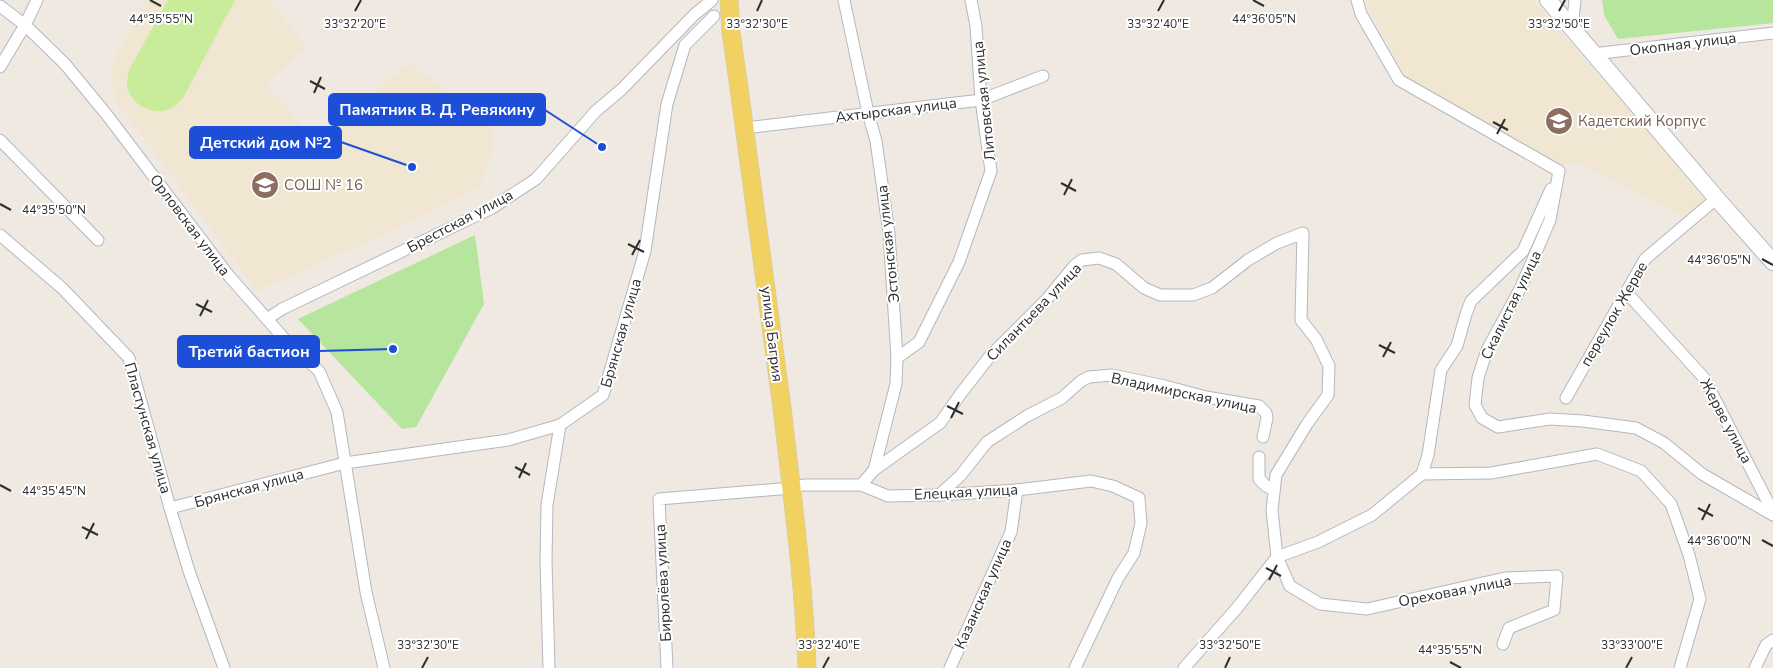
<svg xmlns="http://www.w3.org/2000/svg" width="1773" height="668" font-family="'Nunito Sans',sans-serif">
	<rect width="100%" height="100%" fill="#efe9e1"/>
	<g fill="#f0e6d1">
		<path d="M147 0H269L307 47 265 84 314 138 410 64 491 124 494 146 479 188 389 232 257 291 117 102 111 83 113 61Z"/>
		<path d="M1366 0H1533L1708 200 1686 219 1583 164H1555L1406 78 1368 8Z"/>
	</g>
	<g fill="#b6e59e">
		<path d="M1602 0H1773V23L1618 39 1604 15Z"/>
		<path d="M475 235 484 304 416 427 402 429 298 319Z"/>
	</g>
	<path fill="#c9ec9a" d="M168 0H235L183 98C178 103 173 108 167 110 149 116 127 101 127 82 127 78 129 74 129 70Z"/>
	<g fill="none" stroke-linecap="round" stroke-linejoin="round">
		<g stroke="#b4b7c1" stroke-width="13">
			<g id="street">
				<path d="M844 0 868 113 876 141 889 233 897 358 896 384 874 470 861 485"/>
				<path d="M1357 0 1361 14 1399 80 1559 171"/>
				<path d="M0 6 25 25 65 64 107 115 229 276 288 343 319 371 337 412 366 592 384 668"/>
				<path d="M1572 29 1575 0"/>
				<path d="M1593 54 1773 33"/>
				<path d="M0 67 25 25 37 0"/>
				<path d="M745 128 981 100 1043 76"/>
				<path d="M0 140 98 240"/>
				<path d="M1559 171 1550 220 1521 287 1487 350 1478 378 1475 405 1482 418 1498 427 1550 419 1583 421 1636 428 1664 443 1702 474 1773 515"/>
				<path d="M0 235 62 288 129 358 170 508 189 571 224 668"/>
				<path d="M1627 293 1704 378 1773 512"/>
				<path d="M267 319 282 309 492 208 536 179 596 111 622 89 694 15 712 0"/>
				<path d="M897 358 919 342 959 262 991 171 981 100 976 26 971 0"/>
				<path d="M1566 398 1645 259 1717 198"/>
				<path d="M1259 457V479L1266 486 1274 490"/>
				<path d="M874 470 940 423 962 392 990 356 1047 299 1075 265 1082 260 1099 258 1116 264 1144 288 1160 295H1193L1212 288 1248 260 1277 243 1303 233 1301 320 1316 339 1329 366 1328 395 1307 424 1276 475 1272 510 1277 557 1290 586 1320 604 1367 609 1505 578 1557 576 1554 610 1509 628 1503 644"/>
				<path d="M1422 474 1428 455 1441 370 1457 346 1466 314 1471 301 1523 251 1551 189"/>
				<path d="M939 495 960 476 987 442 1027 416 1062 398 1081 381 1089 377 1112 375 1165 386 1206 397 1259 406 1266 413 1267 418 1263 437"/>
				<path d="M170 508 345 463 508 440 560 425 603 395 645 251 667 104 685 45 714 16"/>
				<path d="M1277 557 1318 542 1372 515 1422 474 1491 473 1597 454 1641 471 1671 504 1689 555 1700 599 1680 668"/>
				<path d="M549 668 546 560 547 505 560 425"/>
				<path d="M667 668 659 499 791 488 803 485H861L888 496 939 495 1017 490 1091 481 1113 486 1139 498 1141 523 1134 553 1118 578 1075 668"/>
				<path d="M950 668 1011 532 1017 490"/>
				<path d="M1184 668 1237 608 1277 557"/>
				<path d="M1755 668 1766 645 1773 640"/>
			</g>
		</g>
		<g stroke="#b4b7c1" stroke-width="18">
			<path id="secondary" d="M1548 0 1718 200 1773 262"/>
		</g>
		<g stroke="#c9c9c9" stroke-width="19">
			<path id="primary" d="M729 0 731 32C749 157 766 282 782 408 792 495 804 581 807 668"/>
		</g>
		<use href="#street" stroke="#fff" stroke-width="11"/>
		<use href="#secondary" stroke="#fff" stroke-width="16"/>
		<use href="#primary" stroke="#f2d163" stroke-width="18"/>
	</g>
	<path fill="none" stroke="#2e2e2e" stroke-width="2" d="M150 0 161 6M1253 0 1264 6M355 11 361 0M757 11 762 0M1158 11 1164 0M1559 11 1565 0M310 81 325 89M314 93 321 77M1493 122 1508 130M1497 134 1505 119M1061 183 1076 191M1064 195 1072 179M0 204 11 210M628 244 644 252M632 255 640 240M1762 259 1773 265M196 304 212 312M200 316 208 300M1379 345 1395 353M1383 357 1391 342M947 406 963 414M951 418 959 402M515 467 530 475M519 478 526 463M0 485 11 491M1698 508 1713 516M1702 520 1710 504M82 527 98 535M86 539 94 523M1762 540 1773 546M1266 568 1281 576M1269 580 1277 565M1450 662 1461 668M422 668 428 657M823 668 829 657M1225 668 1230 657M1626 668 1632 657"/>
	<defs>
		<g id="school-disc" transform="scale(1.4375)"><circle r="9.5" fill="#8d6e63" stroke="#fff"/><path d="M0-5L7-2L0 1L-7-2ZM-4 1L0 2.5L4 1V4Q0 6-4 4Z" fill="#fff"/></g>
	</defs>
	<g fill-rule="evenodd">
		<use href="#school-disc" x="1559" y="121"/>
		<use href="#school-disc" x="265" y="185"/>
	</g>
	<g text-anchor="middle" stroke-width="4" stroke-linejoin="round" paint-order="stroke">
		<g font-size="15" fill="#2e2e2e" stroke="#fff">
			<text transform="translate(1683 44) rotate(-7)" y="5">Окопная улица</text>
			<text transform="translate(984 101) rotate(-96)" y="5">Литовская улица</text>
			<text transform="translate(896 110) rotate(-7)" y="5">Ахтырская улица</text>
			<text transform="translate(460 221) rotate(-28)" y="5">Брестская улица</text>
			<text transform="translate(190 225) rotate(53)" y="5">Орловская улица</text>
			<text transform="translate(888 244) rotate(-96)" y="5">Эстонская улица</text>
			<text transform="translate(1511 305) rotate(-64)" y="5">Скалистая улица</text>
			<text transform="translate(1034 312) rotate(-46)" y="5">Силантьева улица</text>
			<text transform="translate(1614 314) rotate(-60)" y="5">переулок Жерве</text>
			<text transform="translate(621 333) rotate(-74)" y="5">Брянская улица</text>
			<text transform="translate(772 334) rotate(83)" y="5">улица Багрия</text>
			<text transform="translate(1184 393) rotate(12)" y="5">Владимирская улица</text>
			<text transform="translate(1726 421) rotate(62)" y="5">Жерве улица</text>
			<text transform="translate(148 428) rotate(74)" y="5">Пластунская улица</text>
			<text transform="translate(249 488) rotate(-15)" y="5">Брянская улица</text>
			<text transform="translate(966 492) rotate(-3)" y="5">Елецкая улица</text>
			<text transform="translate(663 583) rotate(-93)" y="5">Бирюлёва улица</text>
			<text transform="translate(1455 591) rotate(-11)" y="5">Ореховая улица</text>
			<text transform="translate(983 594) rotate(-66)" y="5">Казанская улица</text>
		</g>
		<g font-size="15" fill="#785e54" stroke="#fff" text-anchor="start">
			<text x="1578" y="126">Кадетский Корпус</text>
			<text x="284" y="190">СОШ № 16</text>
		</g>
	</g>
	<g font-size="12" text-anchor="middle" fill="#2e2e2e" stroke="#fff" stroke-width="4" stroke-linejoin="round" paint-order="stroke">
		<text x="161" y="23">44°35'55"N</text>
		<text x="1264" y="23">44°36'05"N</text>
		<text x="355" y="28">33°32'20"E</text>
		<text x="757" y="28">33°32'30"E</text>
		<text x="1158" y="28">33°32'40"E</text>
		<text x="1559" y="28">33°32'50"E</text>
		<text x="54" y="214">44°35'50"N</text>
		<text x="1719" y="264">44°36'05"N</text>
		<text x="54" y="495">44°35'45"N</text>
		<text x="1719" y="545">44°36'00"N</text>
		<text x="428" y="649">33°32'30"E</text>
		<text x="829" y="649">33°32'40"E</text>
		<text x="1230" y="649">33°32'50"E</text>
		<text x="1632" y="649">33°33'00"E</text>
		<text x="1450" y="654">44°35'55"N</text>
	</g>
	<path fill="none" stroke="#1d4ed8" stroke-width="2" d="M602 147L545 110M412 167L341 142M393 349L319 351"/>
	<g fill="#1d4ed8" stroke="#fff" stroke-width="2">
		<circle cx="602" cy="147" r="5"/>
		<circle cx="412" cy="167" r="5"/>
		<circle cx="393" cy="349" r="5"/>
	</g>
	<g fill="#1d4ed8" stroke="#1d4ed8" stroke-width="2">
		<rect x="329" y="94" width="216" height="31" rx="5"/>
		<rect x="190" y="127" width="151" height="31" rx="5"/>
		<rect x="178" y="336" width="141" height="31" rx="5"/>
	</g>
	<g font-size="16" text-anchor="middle" font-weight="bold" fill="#fff">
		<text x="437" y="115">Памятник В. Д. Ревякину</text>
		<text x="266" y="148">Детский дом №2</text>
		<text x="249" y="357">Третий бастион</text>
	</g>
</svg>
